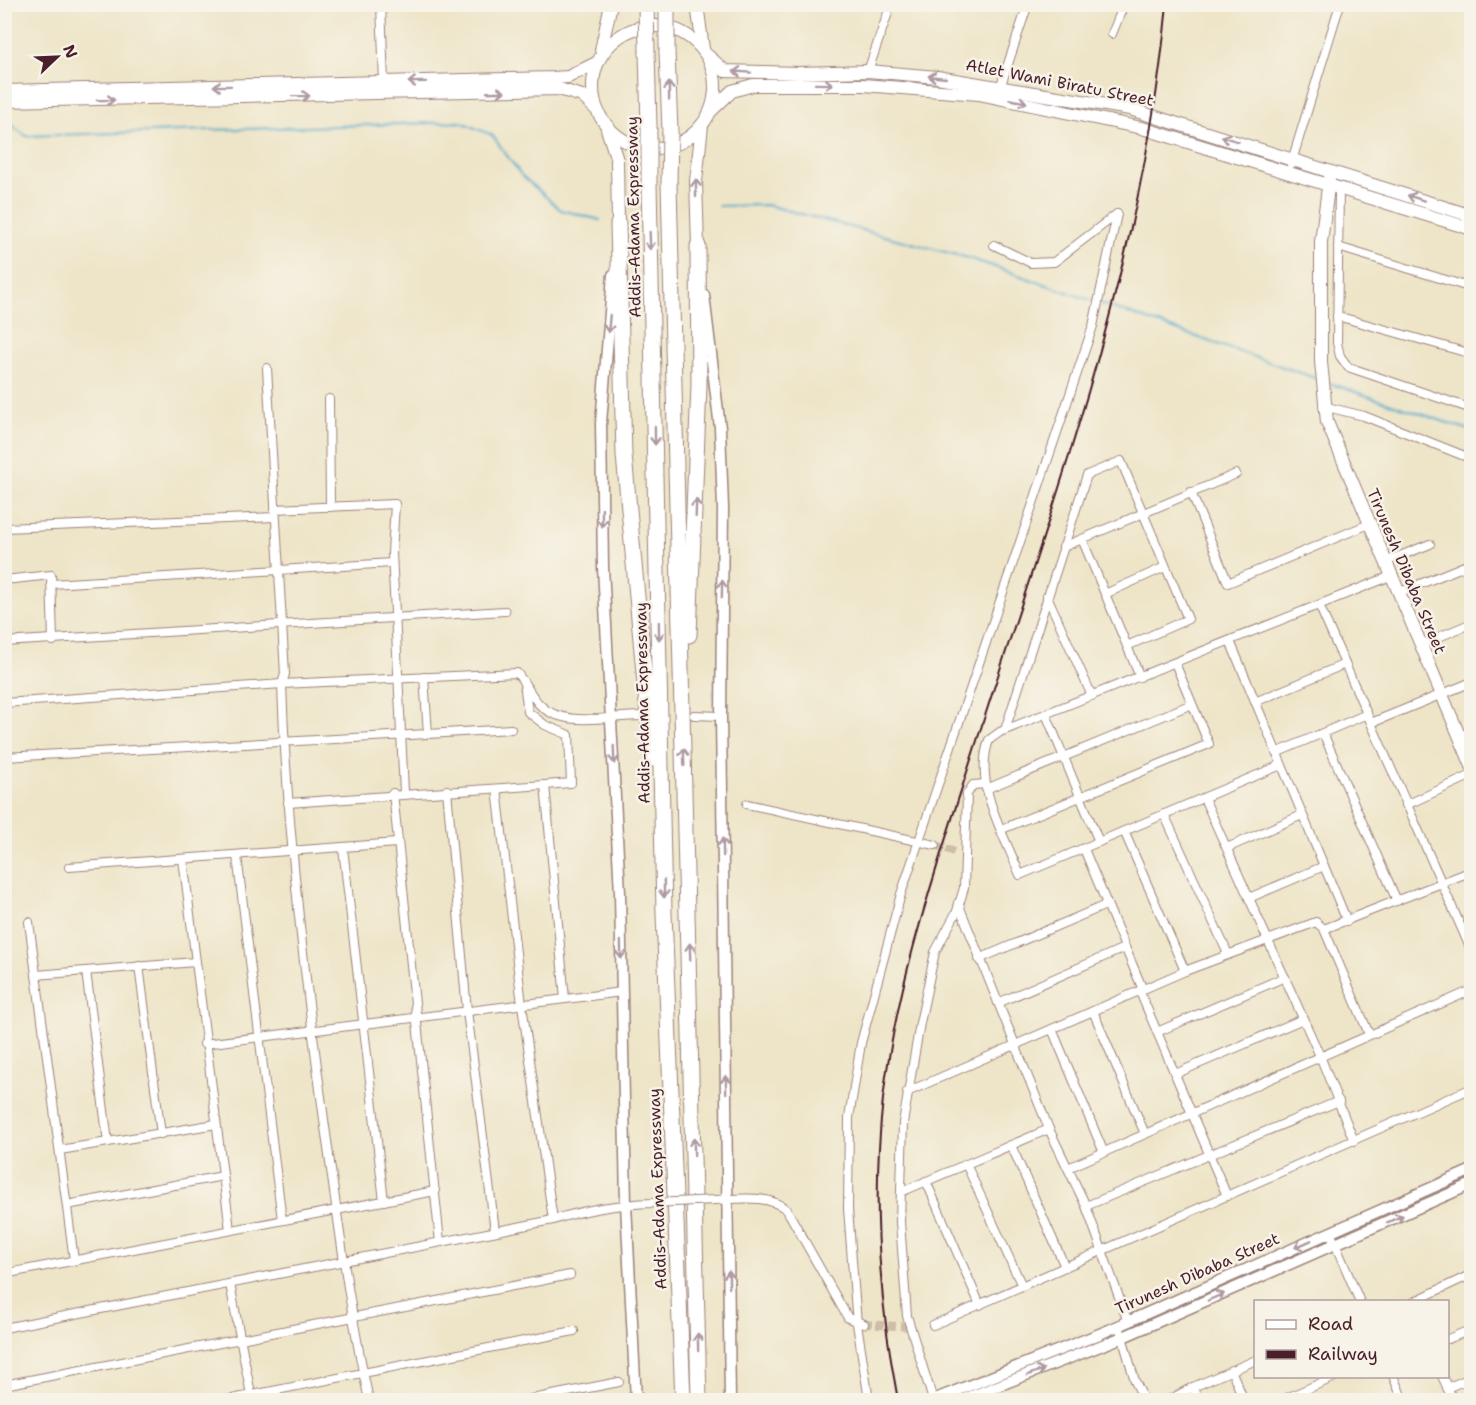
<svg xmlns="http://www.w3.org/2000/svg" width="1476" height="1405" font-family="'Shantell Sans',sans-serif">
	<rect width="100%" height="100%" fill="#f7f3e8"/>
	<filter id="ink" filterUnits="userSpaceOnUse"><feTurbulence type="fractalNoise" baseFrequency=".0167" numOctaves="2"/><feDisplacementMap in="SourceGraphic" scale="12" xChannelSelector="R" yChannelSelector="G"/><feConvolveMatrix kernelMatrix="1 2 1 2 8 2 1 2 1" color-interpolation-filters="sRGB"/></filter>
	<filter id="wash" filterUnits="userSpaceOnUse"><feTurbulence type="fractalNoise" baseFrequency=".008" numOctaves="4" result="noise"/><feDisplacementMap in="SourceGraphic" scale="24" xChannelSelector="R" yChannelSelector="G"/><feGaussianBlur stdDeviation="1.35" result="paint"/><feColorMatrix in="noise" values="0 0 0 0 0 0 0 0 0 0 0 0 0 0 0 0 0 1.4 0 .05"/><feComposite in="paint" operator="in"/></filter>
	<g filter="url(#wash)">
		<rect width="100%" height="100%" fill="#eee5c8"/>
		<g fill="none" stroke-linecap="round" stroke-linejoin="round">
			<g stroke="#4ba5c9" stroke-width="2">
				<path d="M4 119 26 136 461 122 492 135 522 176 561 210 600 220"/>
				<path d="M718 206 767 205 972 259 1318 379"/>
				<path d="M1326 382 1472 431"/>
			</g>
		</g>
	</g>
	<g filter="url(#ink)">
		<g fill="none" stroke-linecap="round" stroke-linejoin="round">
			<g stroke="#cdbda9" stroke-width="8" stroke-dasharray="8 4" stroke-linecap="butt">
				<path d="M935 845 955 852"/>
				<path d="M864 1324 910 1327"/>
			</g>
			<g stroke="#9c827a" stroke-width="10">
				<g id="minor">
					<path d="M381 4 384 83"/>
					<path d="M1112 34 1124 4"/>
					<path d="M868 71 891 4"/>
					<path d="M1001 85 1028 4"/>
					<path d="M1291 164 1340 4"/>
					<path d="M1339 189 1337 343 1340 356 1348 367 1472 409"/>
					<path d="M994 245 1031 263 1054 262 1117 214"/>
					<path d="M1338 247 1472 288"/>
					<path d="M1337 316 1472 354"/>
					<path d="M267 368 285 674 282 684C287 833 305 979 325 1127 338 1218 349 1310 369 1400"/>
					<path d="M329 399 330 507"/>
					<path d="M1323 406 1364 416 1472 459"/>
					<path d="M1191 492 1228 583 1369 524"/>
					<path d="M275 509 395 504 392 553 404 792"/>
					<path d="M4 528 275 517"/>
					<path d="M1082 539 1140 677"/>
					<path d="M1063 547 1236 474"/>
					<path d="M1385 562 1430 544"/>
					<path d="M4 580 51 575 53 641"/>
					<path d="M51 584 392 563"/>
					<path d="M1398 593 1472 563"/>
					<path d="M1105 594 1165 567"/>
					<path d="M1047 596 1092 696"/>
					<path d="M1319 605 1472 952"/>
					<path d="M1230 641 1347 921"/>
					<path d="M4 642 505 611"/>
					<path d="M1420 645 1472 623"/>
					<path d="M424 677 428 734 511 729"/>
					<path d="M524 683 528 712 545 725 569 735 571 783 545 785 565 999"/>
					<path d="M1255 702 1345 664"/>
					<path d="M4 703 282 684 517 673C525 683 531 695 539 704 563 729 608 716 640 716"/>
					<path d="M1046 714 1099 842"/>
					<path d="M694 715 721 716"/>
					<path d="M1371 723 1472 682"/>
					<path d="M1005 730 1087 475 1121 461 1188 619 1127 646"/>
					<path d="M1323 733 1397 901"/>
					<path d="M1459 737 1472 731"/>
					<path d="M1276 753 1367 714"/>
					<path d="M4 757 428 734"/>
					<path d="M1281 765 1020 875C1004 834 973 785 989 740L1000 732 1391 576"/>
					<path d="M497 789 522 1005 553 1220"/>
					<path d="M986 789 1192 704"/>
					<path d="M447 790 467 1011 495 1231"/>
					<path d="M393 793 440 1242"/>
					<path d="M1204 798 1320 1056 1354 1141"/>
					<path d="M288 803 545 785"/>
					<path d="M747 804 935 845"/>
					<path d="M1406 805 1472 775"/>
					<path d="M1164 814 1228 954"/>
					<path d="M1002 829 1209 744 1175 663"/>
					<path d="M1124 831 1185 971"/>
					<path d="M343 848 384 1201"/>
					<path d="M1227 848 1302 815"/>
					<path d="M1084 849 1143 990"/>
					<path d="M237 856 282 1220"/>
					<path d="M183 859 230 1230"/>
					<path d="M69 867 397 843"/>
					<path d="M1249 898 1324 866"/>
					<path d="M958 903 1049 1129 1086 1206 1128 1322"/>
					<path d="M29 922 74 1260"/>
					<path d="M1324 929 1472 871"/>
					<path d="M979 959 1106 905"/>
					<path d="M139 966 161 1134"/>
					<path d="M86 971 108 1142"/>
					<path d="M36 975 195 962"/>
					<path d="M1140 992 1227 1196"/>
					<path d="M998 1003 1124 948"/>
					<path d="M1093 1011 1145 1134"/>
					<path d="M1052 1029 1104 1153"/>
					<path d="M1157 1032 1285 977"/>
					<path d="M204 1044 622 992"/>
					<path d="M1175 1074 1303 1019"/>
					<path d="M907 1092 1185 971 1316 922 1324 929 1369 1034"/>
					<path d="M1011 1145 1065 1267"/>
					<path d="M60 1150 216 1124"/>
					<path d="M966 1164 1022 1286"/>
					<path d="M1068 1168 1472 990"/>
					<path d="M926 1181 980 1305"/>
					<path d="M901 1192 1049 1129"/>
					<path d="M715 1200C739 1199 769 1194 787 1210L848 1318 864 1324"/>
					<path d="M67 1205 223 1176"/>
					<path d="M1086 1206 1339 1101"/>
					<path d="M1330 1232 1360 1302"/>
					<path d="M4 1274 435 1191"/>
					<path d="M230 1284 252 1400"/>
					<path d="M1413 1302 1472 1274"/>
					<path d="M933 1325 1472 1088"/>
					<path d="M1119 1326 1135 1381 1144 1400"/>
					<path d="M4 1328 553 1220C586 1209 619 1204 654 1203"/>
					<path d="M1448 1339 1472 1329"/>
					<path d="M1231 1370 1244 1400"/>
					<path d="M1393 1376 1403 1400"/>
					<path d="M1442 1376 1453 1400"/>
					<path d="M4 1385 570 1275"/>
					<path d="M1193 1387 1198 1400"/>
					<path d="M1447 1388 1472 1377"/>
					<path d="M227 1400 574 1331"/>
					<path d="M527 1400 619 1382"/>
					<path d="M869 1400 857 1324 848 1209 849 1118 861 1043 901 894 1093 326 1117 214"/>
					<path d="M933 1400 907 1316 900 1222 903 1123 920 1023 935 952 957 911 964 888 967 794 973 785 985 784"/>
					<path d="M1169 1400 1193 1387 1256 1360"/>
					<path d="M1282 1400 1337 1376"/>
				</g>
			</g>
			<g stroke="#9c827a" stroke-width="13">
				<g id="tertiary">
					<path d="M613 275 601 423 603 567 620 893 626 1204 636 1400"/>
					<path d="M704 295 720 428 723 508 721 716 730 1400"/>
					<path d="M933 1400 1102 1333 1472 1170"/>
					<path d="M962 1400 1123 1337 1472 1184"/>
				</g>
			</g>
			<g stroke="#9c827a" stroke-width="14">
				<g id="secondary">
					<path d="M697 4 703 49"/>
					<circle cx="654" cy="87" r="61"/>
					<path d="M601 50 611 4"/>
					<path d="M707 55 725 71 799 73 868 71 937 77 1130 109 1472 216"/>
					<path d="M4 91 553 78 568 77 598 62"/>
					<path d="M4 101 559 89 582 96 598 111"/>
					<path d="M711 111 732 91 753 85H863L979 94 1142 128 1472 229"/>
					<path d="M607 129 617 160 618 224"/>
					<path d="M1329 180 1321 242V362L1327 422 1472 766"/>
					<path d="M698 246 696 181 702 125"/>
				</g>
			</g>
			<g stroke="#9c827a" stroke-width="17">
				<g id="motorway">
					<path d="M667 51 670 132"/>
					<path d="M647 52 649 127"/>
					<path d="M649 183 664 913 683 1400"/>
					<path d="M669 183 699 1400"/>
					<path d="M618 224 624 455 652 759"/>
					<path d="M689 635 699 385 698 246"/>
				</g>
			</g>
			<use href="#minor" stroke="#fff" stroke-width="8"/>
			<use href="#tertiary" stroke="#fff" stroke-width="10"/>
			<use href="#secondary" stroke="#fff" stroke-width="12"/>
			<use href="#motorway" stroke="#fff" stroke-width="15"/>
			<path stroke="#4a1f2b" stroke-width="2" d="M898 1400C879 1302 872 1199 883 1099 897 979 938 864 974 750 1052 505 1144 262 1167 4"/>
			<g stroke="#9c827a" stroke-width="10" stroke-linecap="butt">
				<path id="minor-bridge" d="M654 1203 715 1200"/>
			</g>
			<g stroke="#9c827a" stroke-width="17" stroke-linecap="butt">
				<g id="motorway-bridge">
					<path d="M646 4 647 52"/>
					<path d="M667 4V51"/>
					<path d="M649 183V127"/>
					<path d="M669 183 670 132"/>
				</g>
			</g>
			<use href="#minor-bridge" stroke="#fff" stroke-width="8"/>
			<use href="#motorway-bridge" stroke="#fff" stroke-width="15"/>
		</g>
		<defs><path id="oneway-shaft" d="M-6 0H5M1.5-3L5.5 0L1.5 3" fill="none" stroke-width="1.6" stroke-linecap="round" stroke-linejoin="round" transform="scale(1.5)"/></defs>
		<g stroke="#ae9aa0">
			<use href="#oneway-shaft" transform="translate(742 72) rotate(-176)"/>
			<use href="#oneway-shaft" transform="translate(937 77) rotate(-174)"/>
			<use href="#oneway-shaft" transform="translate(417 82) rotate(179)"/>
			<use href="#oneway-shaft" transform="translate(824 84) rotate(1)"/>
			<use href="#oneway-shaft" transform="translate(222 86) rotate(179)"/>
			<use href="#oneway-shaft" transform="translate(669 91) rotate(-91)"/>
			<use href="#oneway-shaft" transform="translate(496 92) rotate(-2)"/>
			<use href="#oneway-shaft" transform="translate(301 96) rotate(-1)"/>
			<use href="#oneway-shaft" transform="translate(106 100) rotate(-1)"/>
			<use href="#oneway-shaft" transform="translate(1018 101) rotate(11)"/>
			<use href="#oneway-shaft" transform="translate(1230 139) rotate(-163)"/>
			<use href="#oneway-shaft" transform="translate(696 188) rotate(-90)"/>
			<use href="#oneway-shaft" transform="translate(1416 198) rotate(-162)"/>
			<use href="#oneway-shaft" transform="translate(650 241) rotate(88)"/>
			<use href="#oneway-shaft" transform="translate(609 324) rotate(95)"/>
			<use href="#oneway-shaft" transform="translate(655 436) rotate(89)"/>
			<use href="#oneway-shaft" transform="translate(696 508) rotate(-88)"/>
			<use href="#oneway-shaft" transform="translate(602 518) rotate(89)"/>
			<use href="#oneway-shaft" transform="translate(722 589) rotate(-89)"/>
			<use href="#oneway-shaft" transform="translate(659 631) rotate(89)"/>
			<use href="#oneway-shaft" transform="translate(614 755) rotate(88)"/>
			<use href="#oneway-shaft" transform="translate(684 757) rotate(-92)"/>
			<use href="#oneway-shaft" transform="translate(723 847) rotate(-91)"/>
			<use href="#oneway-shaft" transform="translate(664 889) rotate(89)"/>
			<use href="#oneway-shaft" transform="translate(621 950) rotate(89)"/>
			<use href="#oneway-shaft" transform="translate(690 952) rotate(-92)"/>
			<use href="#oneway-shaft" transform="translate(726 1084) rotate(-91)"/>
			<use href="#oneway-shaft" transform="translate(694 1147) rotate(-91)"/>
			<use href="#oneway-shaft" transform="translate(1395 1219) rotate(-24)"/>
			<use href="#oneway-shaft" transform="translate(1303 1244) rotate(156)"/>
			<use href="#oneway-shaft" transform="translate(729 1279) rotate(-91)"/>
			<use href="#oneway-shaft" transform="translate(1216 1297) rotate(-23)"/>
			<use href="#oneway-shaft" transform="translate(698 1342) rotate(-91)"/>
			<use href="#oneway-shaft" transform="translate(1036 1372) rotate(-21)"/>
		</g>
	</g>
	<g text-anchor="middle" stroke-width="5" stroke-linejoin="round" paint-order="stroke">
		<g font-size="16" fill="#4a1f2b" stroke="#f7f3e8">
			<text transform="translate(1060 82) rotate(11)" y="6">Atlet Wami Biratu Street</text>
			<text transform="translate(633 217) rotate(-91)" y="6">Addis-Adama Expressway</text>
			<text transform="translate(1407 571) rotate(67)" y="6">Tirunesh Dibaba Street</text>
			<text transform="translate(642 703) rotate(-91)" y="6">Addis-Adama Expressway</text>
			<text transform="translate(657 1189) rotate(-92)" y="6">Addis-Adama Expressway</text>
			<text transform="translate(1197 1273) rotate(-24)" y="6">Tirunesh Dibaba Street</text>
		</g>
	</g>
	<rect width="1476" height="1405" fill="none" stroke="#f7f3e8" stroke-width="24"/>
	<rect x="1254" y="1300" width="195" height="78" fill="#f7f3e8" stroke="#b29e9c" stroke-width="1.5"/>
	<rect x="1266" y="1320" width="30" height="9" fill="#ffffff" stroke="#b29e9c" stroke-width="1.5"/>
	<text x="1308" y="1330" font-size="18" fill="#4a1f2b">Road</text>
	<rect x="1266" y="1350" width="30" height="9" fill="#4a1f2b" stroke="#b29e9c" stroke-width="1.5"/>
	<text x="1308" y="1360" font-size="18" fill="#4a1f2b">Railway</text>
	<g transform="translate(57 57) rotate(67)" stroke="#f7f3e8" stroke-width="4.5" paint-order="stroke">
	<path d="M0-4.5L10 22L0 15L-10 22Z" fill="#4a1f2b"/>
	<text y="-9" font-size="16" font-weight="bold" text-anchor="middle" fill="#4a1f2b">N</text>
	</g>
</svg>
